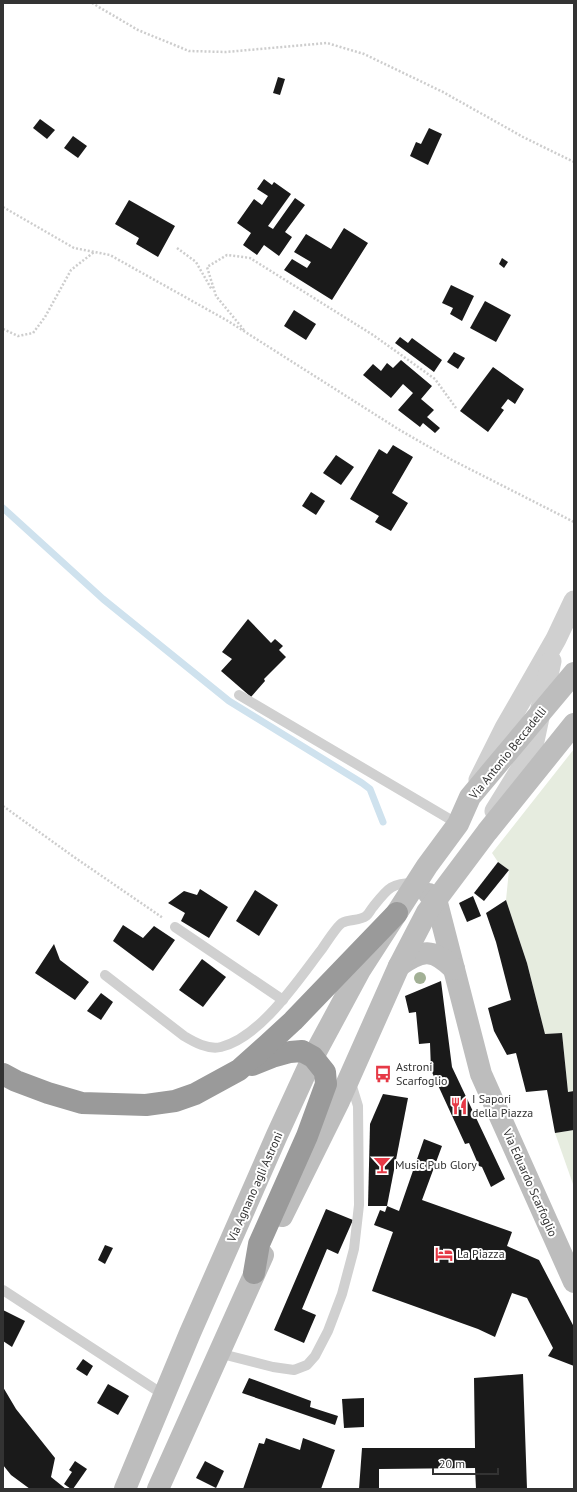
<svg xmlns="http://www.w3.org/2000/svg" width="577" height="1492" font-family="'PT Sans',sans-serif">
	<rect width="100%" height="100%" fill="#fff"/>
	<g fill="#e6ecdf">
		<path d="M574 749V1091L568 1092 562 1033 545 1034 527 963 506 900 509 870 498 862 492 853Z"/>
		<path d="M574 1130V1187L555 1133Z"/>
	</g>
	<g fill="none" stroke-linecap="round" stroke-linejoin="round">
		<path stroke="#cfe2ee" stroke-width="7" d="M3 508 103 599 229 701 362 783 370 789 383 822"/>
	</g>
	<g fill="#1a1a1a">
		<path d="M278 77 285 79 280 95 273 93Z"/>
		<path d="M40 119 55 130 47 139 33 128Z"/>
		<path d="M429 128 442 134 428 165 410 156 416 142 421 144Z"/>
		<path d="M73 136 87 146 78 158 64 148Z"/>
		<path d="M264 179 272 185 274 182 291 194 268 226 273 229 295 198 305 205 285 232 292 237 279 256 264 245 257 255 243 245 251 233 237 223 254 199 262 205 268 196 257 189Z"/>
		<path d="M129 200 175 226 158 257 136 244 139 238 115 224Z"/>
		<path d="M344 228 368 243 332 300 284 270 292 259 307 268 311 262 294 252 306 234 331 249Z"/>
		<path d="M502 258 508 262 504 268 499 264Z"/>
		<path d="M451 285 474 296 462 321 450 314 453 308 442 303Z"/>
		<path d="M485 301 511 315 496 342 470 328Z"/>
		<path d="M294 310 316 324 306 340 284 326Z"/>
		<path d="M400 337 408 343 412 338 442 360 434 372 395 343Z"/>
		<path d="M454 352 465 358 458 369 447 362Z"/>
		<path d="M401 360 432 386 421 399 434 410 427 417 440 428 435 433 423 423 420 427 398 410 413 393 403 384 391 398 363 375 373 364 381 371 387 363 393 368Z"/>
		<path d="M493 367 524 389 515 404 508 399 501 408 504 410 488 432 460 411Z"/>
		<path d="M393 445 413 457 392 493 408 503 391 531 375 522 379 516 350 499 379 449 387 454Z"/>
		<path d="M336 455 354 467 341 485 323 473Z"/>
		<path d="M311 492 325 501 316 515 302 506Z"/>
		<path d="M248 619 271 643 275 639 283 646 279 650 286 657 264 679 265 681 251 697 221 671 232 659 222 652Z"/>
		<path d="M498 862 509 870 484 901 474 893Z"/>
		<path d="M200 889 228 907 209 938 181 921 185 913 168 903 184 891 197 895Z"/>
		<path d="M255 890 278 905 259 936 236 921Z"/>
		<path d="M473 896 481 916 467 922 459 903Z"/>
		<path d="M506 900 527 963 545 1034 562 1033 568 1092 574 1091V1130L555 1133 547 1090 526 1092 516 1053 507 1055 494 1031 488 1008 511 1000 496 942 486 913Z"/>
		<path d="M123 925 143 938 154 926 175 940 153 971 113 941Z"/>
		<path d="M54 944 60 960 89 982 75 1000 35 973Z"/>
		<path d="M202 959 226 977 203 1007 179 990Z"/>
		<path d="M441 981 452 1067 505 1179 491 1187 482 1167 479 1166 469 1143 465 1144 431 1070 430 1043 419 1044 416 1012 409 1013 405 996Z"/>
		<path d="M101 993 113 1002 101 1020 87 1011Z"/>
		<path d="M383 1094 408 1098 387 1206H368L370 1124Z"/>
		<path d="M424 1139 442 1146 422 1200 512 1232 507 1246 539 1260 574 1327V1366L548 1356 553 1348 527 1298 512 1293 495 1337 478 1329 372 1291 393 1232 374 1225 380 1210 385 1212 387 1206 399 1211Z"/>
		<path d="M326 1209 353 1220 338 1254 327 1249 302 1309 316 1315 304 1343 274 1330Z"/>
		<path d="M105 1245 113 1248 105 1264 98 1260Z"/>
		<path d="M3 1310 25 1321 12 1347 3 1341Z"/>
		<path d="M83 1359 93 1366 87 1376 76 1369Z"/>
		<path d="M523 1374 527 1489H476L475 1468 379 1469V1489H359L362 1448H475L474 1378Z"/>
		<path d="M249 1378 311 1401 310 1407 338 1416 335 1425 242 1393Z"/>
		<path d="M108 1384 129 1396 118 1415 97 1403Z"/>
		<path d="M3 1387 16 1409 55 1458 51 1477 66 1489H30L11 1475 3 1465Z"/>
		<path d="M364 1398V1427L344 1428 342 1399Z"/>
		<path d="M266 1438 300 1450 303 1438 335 1450 321 1489H243L259 1443 264 1444Z"/>
		<path d="M75 1461 87 1469 73 1489H71L64 1484 72 1472 69 1470Z"/>
		<path d="M205 1461 224 1471 216 1488 196 1478Z"/>
	</g>
	<g fill="none" stroke-linecap="round" stroke-linejoin="round">
		<g stroke="#cdcdcd" stroke-width="2.5" stroke-dasharray="2 2" stroke-linecap="butt">
			<path d="M92 3 138 30 189 51 226 52 327 43 364 54 443 92 523 137 574 162"/>
			<path d="M3 207 74 248 110 255 228 321 398 429 452 460 574 522"/>
			<path d="M177 248 196 262 212 290"/>
			<path d="M3 329 18 336 33 333 45 317 71 270 94 252"/>
			<path d="M244 330 216 296 207 267 227 255 250 258 373 335 435 379 456 408"/>
			<path d="M3 806 74 857 163 918"/>
		</g>
		<g stroke="#d0d0d0" stroke-width="10">
			<path d="M239 695 458 824"/>
			<path d="M175 927 283 1000"/>
			<path d="M105 975 184 1036C194 1042 208 1050 221 1047 261 1037 298 980 322 949 326 943 338 925 342 923 349 919 360 921 366 916 369 914 371 909 373 907 388 888 391 883 415 883"/>
			<path d="M3 1290 164 1395"/>
			<path d="M218 1353 273 1367 294 1370 307 1365 315 1356 328 1331 342 1294 354 1249 359 1205 358 1106 350 1080"/>
		</g>
		<g stroke="#d0d0d0" stroke-width="21">
			<path d="M479 780 505 728 556 639 574 601"/>
			<path d="M495 811 524 764 534 741 551 661"/>
		</g>
		<g stroke="#bdbdbd" stroke-width="22">
			<path d="M429 894 436 899 481 1074 574 1282"/>
			<path d="M399 966C422 949 433 948 454 969"/>
			<path d="M282 1216 339 1101 399 966 427 912 487 832 574 724"/>
			<path d="M125 1489 190 1333 277 1135 311 1061 360 970 427 866 458 824 470 797 574 673"/>
			<path d="M158 1489 263 1255"/>
		</g>
		<g stroke="#9a9a9a" stroke-width="22">
			<path d="M252 1065 272 1057 290 1052 302 1051 313 1057 325 1072 326 1084 307 1136 259 1244 254 1273"/>
			<path d="M3 1074 16 1081 48 1093 82 1103 146 1105 175 1101 195 1094 239 1070 267 1045 293 1021 397 913"/>
		</g>
	</g>
	<circle fill="#a2b095" cx="420" cy="978" r="6"/>
	<defs>
		<g id="bus-bare" transform="scale(1.38)"><path d="M-5-6H5V4H4V6H2V4H-2V6H-4V4H-5ZM-3.5-4V0h7V-4ZM-3.5 1.2v1.5H-2V1.2ZM2 1.2v1.5H3.5V1.2Z" fill="#e63946" stroke="#fff" stroke-width="2.5" paint-order="stroke"/></g>
		<g id="restaurant-bare" transform="scale(1.38)"><path d="M-5-6h1v4h1v-4h1v4h1v-4h1v5L-1.5 .5V6h-2V.5L-5-1ZM5-6V6H3V1.5H1.5Q1.5-4 5-6Z" fill="#e63946" stroke="#fff" stroke-width="2.5" paint-order="stroke"/></g>
		<g id="bar-bare" transform="scale(1.38)"><path d="M-6-5H6L.8 .8V4.5H3.5V6h-7V4.5H-.8V.8Z" fill="#e63946" stroke="#fff" stroke-width="2.5" paint-order="stroke"/></g>
		<g id="hotel-bare" transform="scale(1.38)"><path d="M-6-4.5h1.5V1H6V5H4.5V3h-9V5H-6ZM-4 0a1.8 1.8 0 1 1 3.6 0ZM.5 0V-2.5h3Q6-2.5 6 0Z" fill="#e63946" stroke="#fff" stroke-width="2.5" paint-order="stroke"/></g>
	</defs>
	<g fill-rule="evenodd">
		<use href="#bus-bare" x="383" y="1074"/>
		<use href="#restaurant-bare" x="459" y="1106"/>
		<use href="#bar-bare" x="382" y="1165"/>
		<use href="#hotel-bare" x="444" y="1254"/>
	</g>
	<g text-anchor="middle" stroke-width="4" stroke-linejoin="round" paint-order="stroke">
		<g font-size="12" fill="#333" stroke="#fff">
			<text transform="translate(508 753) rotate(-51)" y="4">Via Antonio Beccadelli</text>
			<text transform="translate(530 1183) rotate(66)" y="4">Via Eduardo Scarfoglio</text>
			<text transform="translate(255 1187) rotate(-66)" y="4">Via Agnano agli Astroni</text>
		</g>
		<g font-size="12" fill="#333" stroke="#fff" text-anchor="start">
			<text x="396" y="1071">Astroni<tspan x="396" dy="14">Scarfoglio</tspan></text>
			<text x="472" y="1103">I Sapori<tspan x="472" dy="14">della Piazza</tspan></text>
			<text x="395" y="1169">Music Pub Glory</text>
			<text x="457" y="1258">La Piazza</text>
		</g>
	</g>
	<rect width="577" height="1492" fill="none" stroke="#333333" stroke-width="8"/>
	<path d="M433 1468v6h65v-6" fill="none" stroke="#333333" stroke-width="2"/>
	<text x="439" y="1468" font-size="12" fill="#333333" stroke="#ffffff" stroke-width="3" paint-order="stroke">20 m</text>
</svg>
